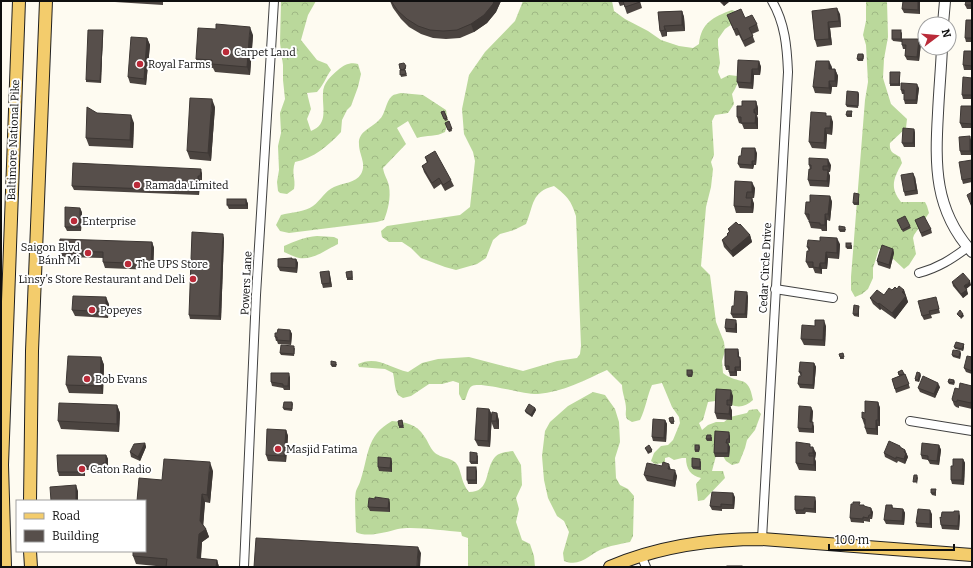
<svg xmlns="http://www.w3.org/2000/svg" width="973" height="568" font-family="Bitter,serif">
	<defs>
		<pattern id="forest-crowns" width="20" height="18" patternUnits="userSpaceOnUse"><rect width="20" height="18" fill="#bad89b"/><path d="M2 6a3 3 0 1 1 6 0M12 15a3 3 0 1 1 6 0" fill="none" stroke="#9fb884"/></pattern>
	</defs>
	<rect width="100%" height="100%" fill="#fefbf1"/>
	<g fill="url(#forest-crowns)">
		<path d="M281 1H316L308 15 301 40 317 60 327 64 331 70C326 77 323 86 317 92L307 93 311 109 307 119 311 131C329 124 322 108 323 93 323 83 331 76 338 70 344 65 350 62 358 64L361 74 358 87 351 106 347 110 342 120 341 132C328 146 314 158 295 162 291 174 296 178 294 189L287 194 280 193 278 191 277 182 279 170 278 146 281 133 280 113 285 99 283 80V65L280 43Z"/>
		<path d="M523 1H612L614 11 625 19 648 31 661 40 679 46 693 48 699 44C701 23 713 17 732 10L739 13 735 22 725 29 718 39V45L720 63 718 72 721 79 729 75 737 76 739 80 735 89 732 94 734 104 728 113 715 115 712 121 714 155 711 162 713 169 711 187 706 207 701 266 710 275 716 322 724 342 725 351 722 361 723 373C740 386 748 373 753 400 744 409 733 408 723 400L708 402 703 420 699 423 702 430 708 425 716 422H724L730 417 747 413 749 410 757 409 761 414 755 430 747 440 745 448 739 463 732 465 726 461 718 448 712 471H723L725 478 704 500 698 501 696 484 701 478C691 476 686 469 686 458H682L674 460 669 457 665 458V463L655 464 651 461 654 453 661 446 668 445 673 440 680 423 679 417 672 407 662 383 652 385C647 396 646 408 640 420L632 422 627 419C625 415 626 412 626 409 626 401 622 393 622 385L607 370C585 380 563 392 538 394 525 395 481 381 472 386 468 388 467 396 465 400H462L459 394V383L453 381 442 384H429L411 396 403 398 398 395C394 388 395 381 393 373L385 369 359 367 358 364C377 355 390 368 408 372L422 363 438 359 469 357 523 371 557 361 577 358 580 354 581 346 576 216C571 200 567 196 554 186 531 192 534 205 526 224L514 230 500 234 493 240 486 258 477 264 456 270 445 267 421 258 411 248 402 242H389L382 237 381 231 387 226 460 215 470 207 475 161 473 152 464 134 462 109 469 75 485 52 515 21Z"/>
		<path d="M866 1H887L888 37 884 59 883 78 891 104 907 119 906 128 890 143C889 152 893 153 900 157L902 163C894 178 889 187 901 202H925L927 206 929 213 914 235 913 238 916 254 909 265 904 269 888 254 879 249 873 268V278L868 289 862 294 855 297 851 290V277L865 100 868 82 866 45 863 35 866 21Z"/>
		<path d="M401 93 423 95 446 110 448 122 445 132C436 137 427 135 417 138L408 121 397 128 406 144 383 168C384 175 388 180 389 186 391 198 388 210 384 220L377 222 289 233 280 231 276 225 281 215C291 212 305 212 313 206 321 200 325 191 334 187 342 183 356 183 361 174 367 164 359 155 359 144 358 131 372 128 379 120 386 114 385 102 392 96 394 94 398 94 401 93Z"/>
		<path d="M317 236 334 237 338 239V244C325 250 314 260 299 258 294 257 289 254 284 252V246C295 241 305 237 317 236Z"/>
		<path d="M593 392 605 395 615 409 619 422 620 442 615 458 616 478 620 485 628 489 634 496 633 536 630 542C621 544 613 545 605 548 589 553 582 568 564 561L563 553 569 532 564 521 557 516 548 498 544 480 542 456 545 431 550 422 568 406Z"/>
		<path d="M392 421C405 422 417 424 424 436 428 441 430 448 434 452 441 459 454 457 458 466 462 475 462 484 469 492 491 492 484 470 495 457 499 452 507 452 513 451L521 465 522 485 516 498 519 509 516 522 522 540 530 544 534 556 535 567H468V538L462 536 461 532C444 531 414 526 398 529 387 532 366 538 356 532 356 522 354 499 356 491 357 488 359 485 360 482 369 457 365 436 392 421Z"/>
	</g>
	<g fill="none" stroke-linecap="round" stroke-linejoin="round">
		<g stroke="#424242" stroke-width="10">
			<g id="minor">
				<path d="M919 273C938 268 952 259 968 247"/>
				<path d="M775 289 833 298"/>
				<path d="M910 421 972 431"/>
				<path d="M762 539 788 72C787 47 785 23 772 1"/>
				<path d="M641 555 646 567"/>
				<path d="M244 567 256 295 274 1"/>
			</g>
		</g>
		<g stroke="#424242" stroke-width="12">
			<g id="tertiary">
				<path d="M943 24 945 1"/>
				<path d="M942 48C941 70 939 91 938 113 935 165 934 210 972 252"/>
			</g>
		</g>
		<g stroke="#202020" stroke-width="14">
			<g id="primary">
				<path d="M30 501 32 351 46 1"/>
				<path d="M30 551 31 567"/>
				<path d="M5 567 2 465 19 1"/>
				<path d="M610 567C659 546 709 539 762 539L972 555"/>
			</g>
		</g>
		<use href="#minor" stroke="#fff" stroke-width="8"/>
		<use href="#tertiary" stroke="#fff" stroke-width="10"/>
		<use href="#primary" stroke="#f3cc6c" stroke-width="12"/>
	</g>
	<g fill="#4b4440">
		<path d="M99 1H163V5Z"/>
		<path d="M390 1H501L496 12 487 23 474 32 460 38 446 39 433 38 421 34 409 27 401 19 393 8Z"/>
		<path d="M618 1H640L642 8 627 14 624 5 620 6Z"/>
		<path d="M719 1H730L724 6Z"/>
		<path d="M906 1H920V14L904 13 902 9Z"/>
		<path d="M972 1V9H967L965 5Z"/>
		<path d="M682 11 684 17 685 31 667 32V36L662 37 660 31 658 12Z"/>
		<path d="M812 11 840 14 841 27 830 28 832 45 817 47 815 40Z"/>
		<path d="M727 15 745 18 757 24 759 31 752 34 755 42 745 47 739 35 736 36Z"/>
		<path d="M972 20V42H966L965 38Z"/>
		<path d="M103 30V32L101 83 86 82V80Z"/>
		<path d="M902 32V42L893 41 892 39Z"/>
		<path d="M253 35 250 75 215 72 213 68 199 67 196 59Z"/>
		<path d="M147 38 150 45 146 85 130 83 128 77Z"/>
		<path d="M921 43 919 61 907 60 905 56 906 49H903L902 45Z"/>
		<path d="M972 51V70H964L963 65Z"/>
		<path d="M863 54 864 56 863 61H858L857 59Z"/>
		<path d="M759 61 761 67 760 75H754L753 89 739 88 737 82Z"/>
		<path d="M832 67V69H835L838 76 837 87H832L831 94 815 93 813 87Z"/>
		<path d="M406 68 405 70 406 72 407 76 401 77 400 69Z"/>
		<path d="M900 75V86H890V84Z"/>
		<path d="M972 78V99H963L962 95Z"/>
		<path d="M919 88 917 104H905L904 100V94H902L901 90Z"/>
		<path d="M859 94 858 108 847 107 846 105Z"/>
		<path d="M756 101 758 108V115H757L758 119V129H744L742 124 739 123 737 117 742 106Z"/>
		<path d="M972 106V128H962L960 123Z"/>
		<path d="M215 107 211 161 190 159 187 151Z"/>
		<path d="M444 111 448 120 445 121 441 112Z"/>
		<path d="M97 113 134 123 133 148 89 146 86 138Z"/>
		<path d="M852 113V117H847L846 115Z"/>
		<path d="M827 116 833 122 832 135 827 134 826 149 812 148 809 142Z"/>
		<path d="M449 121 452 131 449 132 445 123Z"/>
		<path d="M914 129 915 133V147H904L902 143Z"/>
		<path d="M971 140 972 155H961L960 151Z"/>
		<path d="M757 153 756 165H754L753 169 740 168 738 164 741 156Z"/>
		<path d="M425 157 451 180 454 186 445 191 441 184 434 189 424 172 422 166 427 163Z"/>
		<path d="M972 163V182L963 184 962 180Z"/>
		<path d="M809 165H831L830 172H828L830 176 829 187 810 186 808 180 810 169Z"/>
		<path d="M202 173V180H200L199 195 74 190 72 186Z"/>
		<path d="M915 177 918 194 905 196 904 192Z"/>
		<path d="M735 181 755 188 754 198H752L754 204 753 213H736L734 206Z"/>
		<path d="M830 196 832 202 830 221 827 220V231H822L821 229 811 228 809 222V220H808L805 214 810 202Z"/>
		<path d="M859 196V205H854L853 203Z"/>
		<path d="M246 199 248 204V209H229L227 205Z"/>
		<path d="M82 212 81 231H67L65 227Z"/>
		<path d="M897 220 910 226 911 228 903 232Z"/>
		<path d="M915 220 931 229 932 233 922 237Z"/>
		<path d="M739 225 750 235 752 242 733 257 724 247 722 240 728 235 727 234 729 232 728 229Z"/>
		<path d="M846 229 845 232H840L839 230Z"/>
		<path d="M224 238 221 320 190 319 189 315Z"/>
		<path d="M152 242 154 248 153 270 105 268 103 262V258L62 257 59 251Z"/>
		<path d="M840 244 839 259 828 258 827 269H822V274L815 273 813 268H809L806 262 809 251 807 247Z"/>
		<path d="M852 245V249H847L846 247Z"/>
		<path d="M893 249 894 253 890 269 878 265 877 261Z"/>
		<path d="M292 258V259H296L298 263 297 273 280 271 278 267Z"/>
		<path d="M329 271 330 275 332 287 323 288 322 284Z"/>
		<path d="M352 271 353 280H347V278Z"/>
		<path d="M952 282 971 285 966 289 968 294 963 298 953 286Z"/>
		<path d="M897 289 904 290 908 302 895 319 881 309 880 310 873 304 870 298 884 295 892 290Z"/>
		<path d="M748 296 747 318H733L731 314Z"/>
		<path d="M937 301 940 313 931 315 932 318 924 320 922 316Z"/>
		<path d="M109 304 108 318 75 316 72 310Z"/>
		<path d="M859 306V317L854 316 853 314Z"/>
		<path d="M737 324V333L726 332 725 328Z"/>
		<path d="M826 326 825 346 804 345 801 339Z"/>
		<path d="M290 330 292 334 291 345 278 344 277 341H276L275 337 277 333Z"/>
		<path d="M964 344V347L963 351 955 349 954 347Z"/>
		<path d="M295 348 294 356 281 355 280 353Z"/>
		<path d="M739 353V357L741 362V371H737V376H730L729 372V370H726L725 366Z"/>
		<path d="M843 353 844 359H840V357Z"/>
		<path d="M961 353 960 359 953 357 952 355Z"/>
		<path d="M101 357 104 365 103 394 69 393 66 385Z"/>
		<path d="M972 357V374L966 372 964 368Z"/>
		<path d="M814 363 816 367 814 389 800 388 798 384 801 376 799 372Z"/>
		<path d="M337 364 336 367H332L331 365Z"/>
		<path d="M692 370 693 372 692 377H688L687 375Z"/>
		<path d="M902 370 904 374H905L910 388 896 393 892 379 899 376 898 372Z"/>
		<path d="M921 375 919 382 915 381V379Z"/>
		<path d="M290 377V390H284L283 388 272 386 271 382Z"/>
		<path d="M954 380 955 382 954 385 949 384 948 382Z"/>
		<path d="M972 386V409L959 406V408L956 407 954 405 952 399 959 389Z"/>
		<path d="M940 387 935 398 920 392 918 388Z"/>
		<path d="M716 389 733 396 732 406H730L732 411V420L717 419 715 413Z"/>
		<path d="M292 402 293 404 292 411 284 410 283 408Z"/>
		<path d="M878 402 880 408V426H878V435L867 434 865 428V425L864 424 862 418 865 413Z"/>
		<path d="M117 405 120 413 119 432 61 429 58 421Z"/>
		<path d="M535 408 536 410 532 417 526 413 525 411Z"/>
		<path d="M489 409 492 415 490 447 478 446 475 440Z"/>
		<path d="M813 411 812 422 814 427V433L799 432 798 428Z"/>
		<path d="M497 413 499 421V429H494L491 421Z"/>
		<path d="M673 417 674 424H671L670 422Z"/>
		<path d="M402 420 404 428H399V426Z"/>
		<path d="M665 420 667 424 666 442 653 441 652 437Z"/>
		<path d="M286 430 288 436 286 462 268 461 266 455Z"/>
		<path d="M715 431 730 436V443H728L730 447 729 457H715L714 453Z"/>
		<path d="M712 437V441H707L706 439Z"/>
		<path d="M145 443 146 447 140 461 131 457 130 452Z"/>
		<path d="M699 445 700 447 699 452H695V450Z"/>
		<path d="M939 445 941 450 939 465 930 464 928 460 922 459 921 455Z"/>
		<path d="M811 447 816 453 815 459 816 462V471L799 470 796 463Z"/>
		<path d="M645 448 652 450V452L648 454Z"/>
		<path d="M901 448 905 450 908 457 905 464 898 461 897 463 885 457 884 453Z"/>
		<path d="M106 455 108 459V467H104V470H85V476H59L58 472Z"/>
		<path d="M478 455V464H471L470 462Z"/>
		<path d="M391 458 392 462V472L379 471 378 467Z"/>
		<path d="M963 459 965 463 964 485 952 484 951 480 953 466Z"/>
		<path d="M701 461V470L693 469 692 467Z"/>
		<path d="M671 469 677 476 675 487 647 481 644 475Z"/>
		<path d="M213 471 210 503 205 502 203 525 206 529 209 537 202 542 201 559 217 560 219 567H166L136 564 133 556 162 480Z"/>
		<path d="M477 471V484H468L467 480Z"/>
		<path d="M936 491V496L932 495 931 493Z"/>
		<path d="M735 497 734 509H722V511L712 510 710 506Z"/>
		<path d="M389 499 390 504V512L370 511 368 507Z"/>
		<path d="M816 501V513L806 512 805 514H796L795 510Z"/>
		<path d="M860 505H864V507L873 512 872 519H870V522L864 521V523L851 522 850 518Z"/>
		<path d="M892 505 893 508 903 509 905 513 904 525 886 524 884 520Z"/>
		<path d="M954 512 960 516 959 530 942 529 941 525V518Z"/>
		<path d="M932 514V528L917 527 916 523Z"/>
	</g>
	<g fill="#3d3734">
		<path d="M494 1H501L496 12 487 23 474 32 471 24Z"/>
		<path d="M722 1H730L724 6Z"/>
		<path d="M918 1H920V14L918 10Z"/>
		<path d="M837 8 840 14 841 27 839 21Z"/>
		<path d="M682 11 684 17 685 31 682 25Z"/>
		<path d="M828 22 830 28 832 45 829 39Z"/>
		<path d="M664 26 667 32V36L665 30Z"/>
		<path d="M250 27 253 35 250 75 247 67Z"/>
		<path d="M103 30V32L101 83 100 81Z"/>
		<path d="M147 38 150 45 146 85 144 79Z"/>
		<path d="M919 39 921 43 919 61 917 57Z"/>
		<path d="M759 61 761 67 760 75 758 69Z"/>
		<path d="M829 61 832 67 831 75 829 69Z"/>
		<path d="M406 66V68L403 72V70Z"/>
		<path d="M752 69 754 75 753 89 751 83Z"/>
		<path d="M835 69 838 76 837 87 835 81Z"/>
		<path d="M900 72V86L899 84Z"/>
		<path d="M829 81 832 87 831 94 829 88Z"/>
		<path d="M917 84 919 88 917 104 916 100Z"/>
		<path d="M858 92 859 94 858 108Z"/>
		<path d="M212 99 215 107 211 161 208 153Z"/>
		<path d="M756 101 758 108V115L756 109Z"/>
		<path d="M754 109 758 119V129L755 123 754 113Z"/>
		<path d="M131 115 134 123 133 148 130 140Z"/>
		<path d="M831 116 833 122 832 135 830 128Z"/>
		<path d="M825 128 827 134 826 149 824 143Z"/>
		<path d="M914 129 915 133V147L913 143Z"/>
		<path d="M970 136 971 140 972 155 970 151Z"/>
		<path d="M755 148 757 153 756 165 755 161Z"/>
		<path d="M828 159 831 165 830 172 828 166Z"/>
		<path d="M752 161 754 165 753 169 752 165Z"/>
		<path d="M201 169 202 173V180L200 176Z"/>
		<path d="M828 170 830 176 829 187 827 181Z"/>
		<path d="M913 173 915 177 918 194 916 190Z"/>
		<path d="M198 176 200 180 199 195 198 191Z"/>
		<path d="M752 182 755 188 754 198 752 192Z"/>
		<path d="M859 194V205L858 203Z"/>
		<path d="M830 196 832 202 830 221 828 214Z"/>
		<path d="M752 198 754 204 753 213 751 207Z"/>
		<path d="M246 199 248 204V209L246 205Z"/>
		<path d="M80 208 82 212 81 231 80 227Z"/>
		<path d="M825 214 827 220V231L825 225Z"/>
		<path d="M223 234 224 238 221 320 219 316Z"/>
		<path d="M750 235 752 242 733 257 731 251Z"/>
		<path d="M837 238 840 244 839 259 837 253Z"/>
		<path d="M152 242 154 248 153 270 151 264Z"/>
		<path d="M893 249 894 253 890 269 889 265Z"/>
		<path d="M826 252 828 258 827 269 825 263Z"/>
		<path d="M296 259 298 263 297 273 296 268Z"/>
		<path d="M820 263 822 269V274L819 268Z"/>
		<path d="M329 271 330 275 332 287 330 283Z"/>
		<path d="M970 281 971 285 965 290 964 286Z"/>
		<path d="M904 290 908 302 895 319 892 313 902 292Z"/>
		<path d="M967 290 968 294 963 298 961 294Z"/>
		<path d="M747 292 748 296 747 318 745 314Z"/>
		<path d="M106 297 109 304 108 318 106 312Z"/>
		<path d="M879 303 881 309 880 310 878 304Z"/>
		<path d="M859 306V317L858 314Z"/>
		<path d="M963 314 964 316 961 319 960 317Z"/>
		<path d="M736 320 737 324V333L735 329Z"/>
		<path d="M824 320 826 326 825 346 823 340Z"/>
		<path d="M290 330 292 334 291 345 290 341Z"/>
		<path d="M964 344V347L963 351 962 349Z"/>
		<path d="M738 349 739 353V362L738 357Z"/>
		<path d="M960 351 961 353 960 359 959 357Z"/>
		<path d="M101 357 104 365 103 394 100 386Z"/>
		<path d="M740 357 741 362V371L740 367Z"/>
		<path d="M814 363 816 367 814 389 813 385Z"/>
		<path d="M735 367 737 371V376L735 372Z"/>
		<path d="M289 373 290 377V390L288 386Z"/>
		<path d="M920 373 921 375 919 382 918 380Z"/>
		<path d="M938 383 940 387 935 398 934 394Z"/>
		<path d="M731 390 733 396 732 406 730 400Z"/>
		<path d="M878 402 880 408V426L878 420Z"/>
		<path d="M117 405 120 413 119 432 117 424Z"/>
		<path d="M730 405 732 411V420L729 414Z"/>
		<path d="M811 407 813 411 812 426 810 422Z"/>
		<path d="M535 408 536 410 532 417 531 415Z"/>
		<path d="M489 409 492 415 490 447 488 441Z"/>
		<path d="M497 413 499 421V429L496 421Z"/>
		<path d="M665 420 667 424 666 442 664 438Z"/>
		<path d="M876 420 878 426V435L876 429Z"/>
		<path d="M813 422 814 427V433L812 429Z"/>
		<path d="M286 430 288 436 286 462 284 456Z"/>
		<path d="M729 432 730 436V443L729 439Z"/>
		<path d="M145 443 146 447 140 461 138 457Z"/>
		<path d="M728 443 730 447 729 457 728 453Z"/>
		<path d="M939 445 941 450 939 465 937 461Z"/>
		<path d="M813 447 816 453 815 459 813 453Z"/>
		<path d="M905 450 908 457 905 464 904 459V452Z"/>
		<path d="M106 455 108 459V467L106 463Z"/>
		<path d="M814 456 816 462V471L814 465Z"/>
		<path d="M391 458 392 462V472L390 468Z"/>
		<path d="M963 459 965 463 964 485 962 480Z"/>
		<path d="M210 462 213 471 210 503 207 495Z"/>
		<path d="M669 464 671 470 668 469Z"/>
		<path d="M83 466 85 470V476L83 472Z"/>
		<path d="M476 467 477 471V484L476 480Z"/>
		<path d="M675 470 677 476 675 487 673 481Z"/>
		<path d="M917 475 918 478 917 484 916 482Z"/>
		<path d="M76 485 78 491V501H76Z"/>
		<path d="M733 493 735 497 734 509 733 505Z"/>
		<path d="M202 494 205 502 203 529 200 521Z"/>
		<path d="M815 497 816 501V513L814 509Z"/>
		<path d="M389 499 390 504V512L388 508Z"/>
		<path d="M871 508 873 512 872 519 871 515Z"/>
		<path d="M903 509 905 513 904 525 902 521Z"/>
		<path d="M930 510 932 514V528L930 524Z"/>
		<path d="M959 511 960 516 959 530 958 526Z"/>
		<path d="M206 529 209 537 202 542 200 566 197 558 199 534Z"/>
		<path d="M418 547 421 553 420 567H417Z"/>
		<path d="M217 560 219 567H216Z"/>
	</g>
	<g fill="#574f4b" stroke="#3d3734">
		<path d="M391 1H494L493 4 484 15 471 24 457 30 443 31 430 30 418 26 407 19 398 11Z"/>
		<path d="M623 1H640V2L625 7Z"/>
		<path d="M903 1H918V10L902 9Z"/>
		<path d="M966 1H972V5H965Z"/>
		<path d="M837 8 839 21 828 22 829 39 815 40 812 11Z"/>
		<path d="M741 9 745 18 752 15 757 24 749 28 753 36 743 41 737 28 734 30 727 15Z"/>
		<path d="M682 11V25L664 26 665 30 660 31 658 12Z"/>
		<path d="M966 20H972V38H965Z"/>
		<path d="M216 24 250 27 247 67 212 64V60L196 59 198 28 216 29Z"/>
		<path d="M88 30H103L100 81 86 80Z"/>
		<rect x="892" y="30" width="9" height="9"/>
		<path d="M131 37 147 38 144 79 128 77Z"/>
		<path d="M902 39H919L917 57 905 56 906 45H902Z"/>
		<path d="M964 51H972V66L963 65Z"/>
		<path d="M858 54H863V59H857Z"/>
		<path d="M738 60 759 61 758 69H752L751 83 737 82Z"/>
		<path d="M816 61H829V69H835V81H829V88L813 87Z"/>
		<path d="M404 63 406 66 403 70 400 69 399 64Z"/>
		<path d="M400 70H405L406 74 400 75Z"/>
		<path d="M890 72H900L899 84H890Z"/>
		<path d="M963 77 972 78V95H962Z"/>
		<path d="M901 83 917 84 916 100H904V90H901Z"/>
		<path d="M847 91 858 92V106L846 105Z"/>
		<path d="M190 98 212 99 208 153 187 151Z"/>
		<path d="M742 101H756V109H754V113H756L755 123H741V117H737V106H742Z"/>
		<path d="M961 106H972V124L960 123Z"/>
		<path d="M87 107 97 113 131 115 130 140 86 138Z"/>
		<path d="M444 111 447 118 444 119 441 112Z"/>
		<path d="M847 111H852L851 115H846Z"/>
		<path d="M811 112 826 113V116H831L830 128H825L824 143 809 142Z"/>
		<path d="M449 121 452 129 448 130 445 123Z"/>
		<path d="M903 128 914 129 913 143H902Z"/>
		<path d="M970 136V151H960L959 137Z"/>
		<path d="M742 148H755V161H752V165L738 164 739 156H741Z"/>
		<path d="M435 151 451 180 443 185 439 178 432 183 422 166 428 162 425 157Z"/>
		<path d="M809 158 828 159V166H823V170H828L827 181 808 180 809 169H811V165H809Z"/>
		<path d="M972 160V178L962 180 959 162Z"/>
		<path d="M73 163 201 169 200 176H198V191L72 186Z"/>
		<path d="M913 173 916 190 904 192 901 175Z"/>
		<path d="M735 181 752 182V192H747L746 198H752L751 207 734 206Z"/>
		<path d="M972 192V207L967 195Z"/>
		<path d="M854 193 859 194 858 203H853Z"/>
		<path d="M810 195 830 196 828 214H825V225H820V223L809 222V214H805L806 202H810Z"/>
		<rect x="227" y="199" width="19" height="6"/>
		<path d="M65 207 80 208V227H65Z"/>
		<path d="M905 216 910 226 902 230 897 220Z"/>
		<path d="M924 216 931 229 921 233 915 220Z"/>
		<path d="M736 222 739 225 740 224 750 235 731 251 722 240 728 235 727 234 730 231 728 229Z"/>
		<path d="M839 226 845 227V230H839Z"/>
		<path d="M192 232 223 234 219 316 189 315Z"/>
		<path d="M820 237 837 238V253L826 252 825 263H820L819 268 813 267V262H806L807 251H809V247H807L808 240 820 241Z"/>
		<path d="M60 239 152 242 151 264 103 262V252L59 251Z"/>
		<rect x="846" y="243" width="5" height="4"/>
		<path d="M882 245 893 249 889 265 877 261Z"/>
		<path d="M292 258V259H296V268L278 267V259Z"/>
		<path d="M329 271 330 283 322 284 320 272Z"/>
		<path d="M352 271V278H347L346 272Z"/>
		<path d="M963 273 970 281 964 286 967 290 961 294 952 282Z"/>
		<path d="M899 286 904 290 902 292 906 296 892 313 879 303 878 304 870 298 877 290 884 295 889 288 892 290 895 287 897 289Z"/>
		<path d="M735 291 747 292 745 314H731L732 306H734Z"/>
		<path d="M73 296 106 297V312L72 310Z"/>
		<path d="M936 297 939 309 929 311 930 314 922 316 918 301Z"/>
		<path d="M854 305 859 306 858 314H853Z"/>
		<path d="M960 310 963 314 960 317 957 314Z"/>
		<path d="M726 319 736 320 735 329 725 328Z"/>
		<path d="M815 320H824L823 340 801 339 802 325 815 326Z"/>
		<path d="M278 329 290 330V341L277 340V337H275V333H277Z"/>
		<path d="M956 342 964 344 962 349 954 347Z"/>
		<path d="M281 345 294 346V354L280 353Z"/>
		<path d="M725 349H738V357H740V367H735V372H729V366H725Z"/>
		<path d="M953 350 960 351 959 357 952 355Z"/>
		<path d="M843 353 844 357H840L839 354Z"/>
		<path d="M68 356 101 357 100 386 66 385Z"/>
		<path d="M967 356 972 357V371L964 368Z"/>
		<path d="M331 361 336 362V365H331Z"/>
		<path d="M800 362 814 363 813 385 798 384 799 376H801V372H799Z"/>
		<rect x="687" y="370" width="5" height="5"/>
		<path d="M902 370 904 374 899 375 898 372Z"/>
		<path d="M917 372 920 373 918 380 915 379Z"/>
		<path d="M271 373H289L288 386H283V384L271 382Z"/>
		<path d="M905 374 909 384 895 389 892 379Z"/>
		<path d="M923 376 938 383 934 394 918 388Z"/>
		<path d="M949 379 954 380 953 383 948 382Z"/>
		<path d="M960 383 972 386V399L971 403 957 400V402L953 401 952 399 955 388 959 389Z"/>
		<path d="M716 389 731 390 730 400H727V405H730L729 414 715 413Z"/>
		<path d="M865 401 878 402V420H876V429L865 428V419L862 418V412L865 413Z"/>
		<path d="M284 402H292V409L283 408Z"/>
		<path d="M59 403 117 405V424L58 421Z"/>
		<path d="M529 404 535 408 531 415 525 411Z"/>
		<path d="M799 406 811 407 810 422H813L812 429 798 428Z"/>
		<path d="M477 408 489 409 488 441 475 440Z"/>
		<path d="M492 412 497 413 496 421H491Z"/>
		<path d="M673 417 674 422H670L669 418Z"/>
		<path d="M653 419 665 420 664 438 652 437Z"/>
		<path d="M402 420 403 426H399L398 421Z"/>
		<path d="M267 429 286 430 284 456 266 455Z"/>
		<path d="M715 431 729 432V439H727L726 443H728V453H714Z"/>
		<path d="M707 435H711V439H706Z"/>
		<path d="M889 441 900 446V447L905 450 904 452 906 453 904 459 896 457V459L884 453Z"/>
		<path d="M796 442 810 444V447H813V453H809V456H814V465L796 463Z"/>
		<path d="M145 443 138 457 130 452 134 444Z"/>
		<path d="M922 443 939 445 937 461 928 460V456L921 455Z"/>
		<path d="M649 445 652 450 648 452 645 448Z"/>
		<rect x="695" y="445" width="4" height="5"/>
		<path d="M470 452 477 453V462H470Z"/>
		<path d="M57 455H106V463H103V466H83V472H58Z"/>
		<path d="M378 457 391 458 390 468 378 467Z"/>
		<path d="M692 458 700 459V467H692Z"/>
		<path d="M164 459 210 462 207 495 202 494 200 521 206 529 199 534 197 558 217 560 216 567H166L167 559 133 556V551H145V501H137L139 478 162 480Z"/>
		<path d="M953 459H963L962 480H951V466H953Z"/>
		<path d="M663 462 669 464 668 469 675 470 673 481 644 475 647 463 662 466Z"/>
		<rect x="467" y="467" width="9" height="13"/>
		<path d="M914 475H917L916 482H913Z"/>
		<path d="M76 485V501H51L50 487Z"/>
		<path d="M931 489H936L935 493H931Z"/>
		<path d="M712 492 733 493V505L721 504V507L710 506Z"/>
		<path d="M795 496 815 497 814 509 804 508V510H795Z"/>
		<path d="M375 497 389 499 388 508 368 507 369 498 375 499Z"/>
		<path d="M853 502H860L859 505H864V506L871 508V515H869L868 518 863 517V519L850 518 851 504H853Z"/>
		<path d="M886 505H892V508L903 509 902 521 884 520Z"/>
		<path d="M918 509 930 510V524L916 523Z"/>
		<path d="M954 511H959L958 526 941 525 940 517 941 518 942 512H954Z"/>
		<path d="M256 538 418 547 417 567H254Z"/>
		<rect x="727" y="566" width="15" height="1"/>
	</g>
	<g fill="#ba2b39" stroke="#fff" stroke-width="1.5">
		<circle cx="226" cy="52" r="4"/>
		<circle cx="140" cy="64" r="4"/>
		<circle cx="137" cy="185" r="4"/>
		<circle cx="74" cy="221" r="4"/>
		<circle cx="88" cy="253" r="4"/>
		<circle cx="128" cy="264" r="4"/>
		<circle cx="193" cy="279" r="4"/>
		<circle cx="92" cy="310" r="4"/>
		<circle cx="87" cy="379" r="4"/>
		<circle cx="278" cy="449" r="4"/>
		<circle cx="82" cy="469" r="4"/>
	</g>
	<g text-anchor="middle" stroke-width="4" stroke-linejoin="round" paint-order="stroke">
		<g font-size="11" fill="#0f0f0f" stroke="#fff" text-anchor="start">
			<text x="234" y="56">Carpet Land</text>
			<text x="148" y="68">Royal Farms</text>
			<text x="145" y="189">Ramada Limited</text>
			<text x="82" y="225">Enterprise</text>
			<text x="80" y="251" text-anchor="end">Saigon Blvd<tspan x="80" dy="13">Bánh Mì</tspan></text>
			<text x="136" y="268">The UPS Store</text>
			<text x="185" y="283" text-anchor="end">Linsy's Store Restaurant and Deli</text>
			<text x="100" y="314">Popeyes</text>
			<text x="95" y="383">Bob Evans</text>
			<text x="286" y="453">Masjid Fatima</text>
			<text x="90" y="473">Caton Radio</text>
		</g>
		<g font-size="11" fill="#0f0f0f" stroke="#fff">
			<text transform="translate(13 140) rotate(-88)" y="4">Baltimore National Pike</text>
			<text transform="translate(765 268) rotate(-87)" y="4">Cedar Circle Drive</text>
			<text transform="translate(246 283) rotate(-87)" y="4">Powers Lane</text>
		</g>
	</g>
	<rect width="973" height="568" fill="none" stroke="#0f0f0f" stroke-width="4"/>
	<rect x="16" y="500" width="130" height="52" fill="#ffffff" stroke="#9f9f9f"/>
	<rect x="24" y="513" width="20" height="6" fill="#f3cc6c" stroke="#9f9f9f"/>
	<text x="52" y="520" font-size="12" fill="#0f0f0f">Road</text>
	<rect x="24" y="530" width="20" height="12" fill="#574f4b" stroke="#9f9f9f"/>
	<text x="52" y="540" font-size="12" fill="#0f0f0f">Building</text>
	<g transform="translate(937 36) rotate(74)"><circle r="19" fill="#ffffff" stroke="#9f9f9f"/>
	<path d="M0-3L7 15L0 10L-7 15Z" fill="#ba2b39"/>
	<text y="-6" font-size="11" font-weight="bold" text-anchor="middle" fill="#0f0f0f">N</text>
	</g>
	<path d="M829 544v6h125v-6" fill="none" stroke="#0f0f0f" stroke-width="2"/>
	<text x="835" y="544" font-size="12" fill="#0f0f0f" stroke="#ffffff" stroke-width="3" paint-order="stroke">100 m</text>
</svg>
